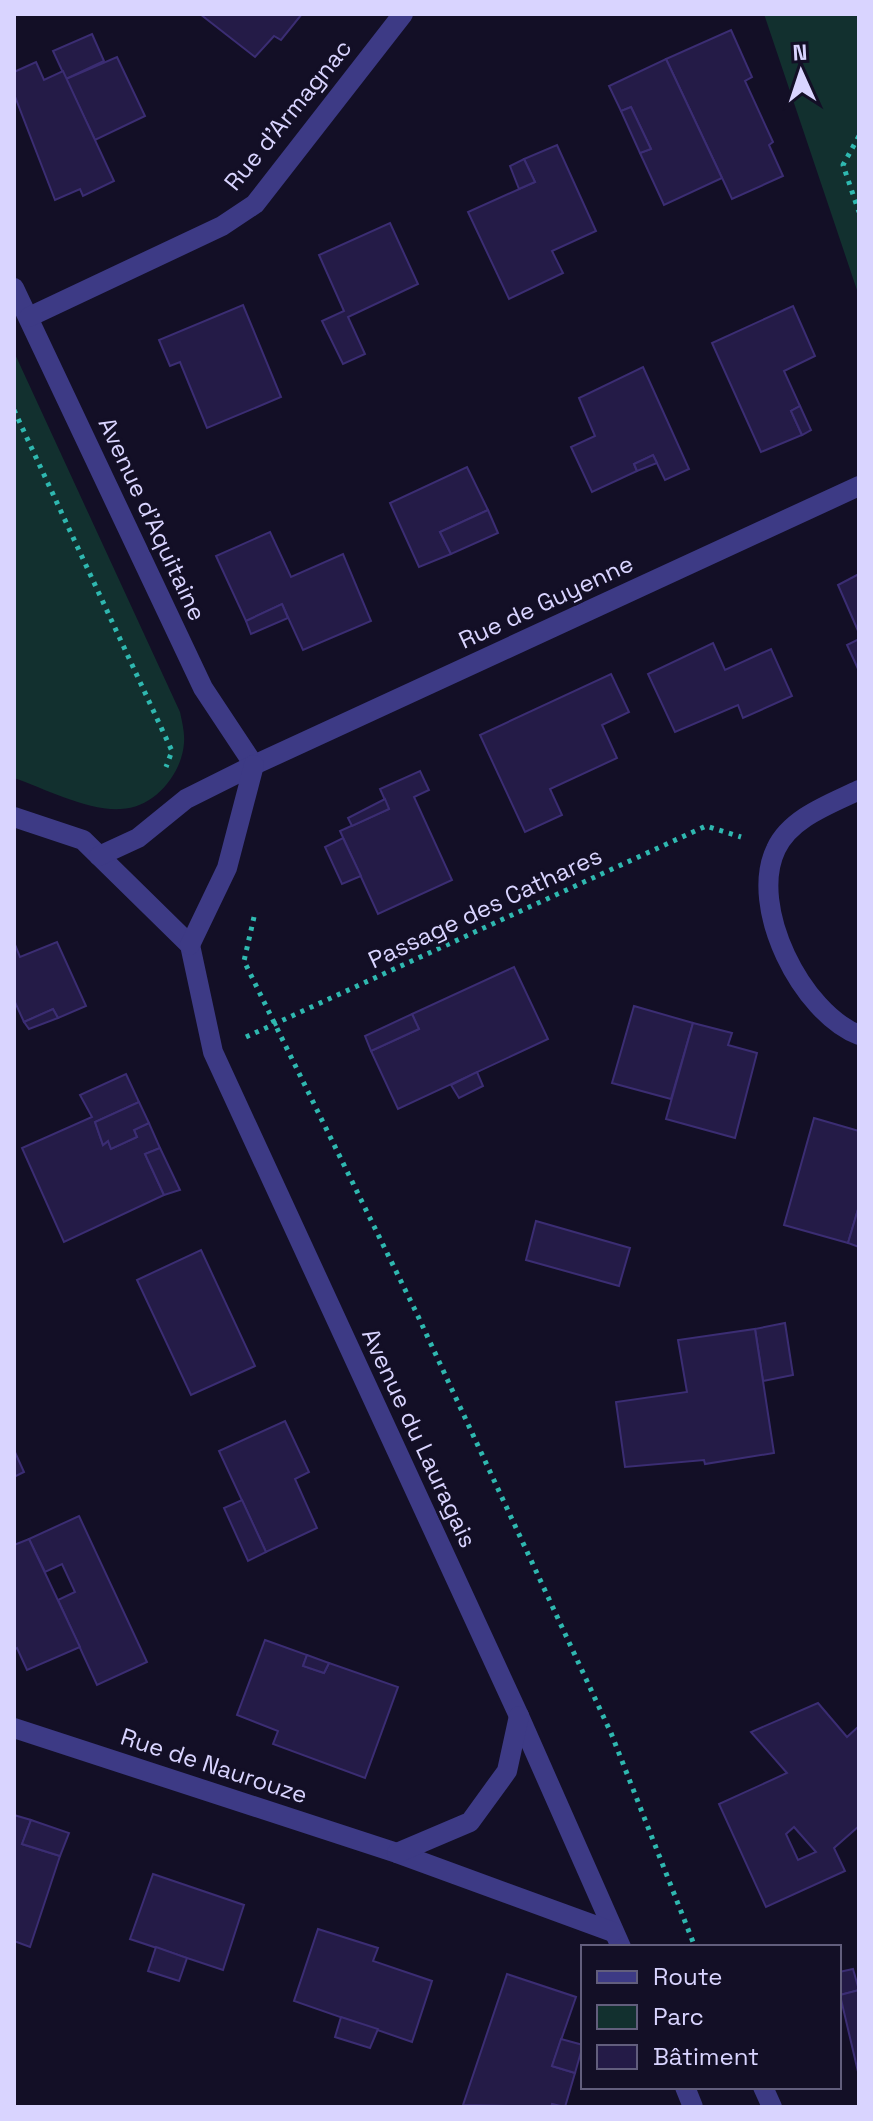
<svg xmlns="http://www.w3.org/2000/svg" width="873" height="2121" font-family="'Space Grotesk',sans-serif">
	<rect width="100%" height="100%" fill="#130f26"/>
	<g fill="#12302f">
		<path d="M764 14H859V296Z"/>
		<path d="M14 352 180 712C182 722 185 733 184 743 182 774 154 808 121 809 87 811 46 789 14 778Z"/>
	</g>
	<g fill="#241b47" stroke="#3b2d73" stroke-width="2" fill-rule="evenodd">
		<path d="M200 14H302L281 40 274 36 255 57Z"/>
		<path d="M731 30 752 77 745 81 773 142 769 145 783 176 732 199 666 59Z"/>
		<path d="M92 34 104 61 66 79 53 51Z"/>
		<path d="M117 57 145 116 95 140 66 79Z"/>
		<path d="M666 59 722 178 664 205 640 153 651 149 631 107 621 111 609 86Z"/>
		<path d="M36 62 44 80 63 71 114 181 83 196 80 189 55 200 14 94V72Z"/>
		<path d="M631 107 651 149 640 153 621 111Z"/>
		<path d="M557 145 596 231 552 251 563 273 509 299 468 212 535 182 524 159Z"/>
		<path d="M524 159 535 182 519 189 510 166Z"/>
		<path d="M390 223 418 284 348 317 365 354 343 364 322 321 344 311 319 255Z"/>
		<path d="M243 305 281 397 207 428 180 362 170 366 159 340Z"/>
		<path d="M793 306 815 356 784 371 800 406 791 411 802 435 761 452 712 343Z"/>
		<path d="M643 367 689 469 665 480 653 455 634 464 637 471 592 492 571 447 595 436 579 398Z"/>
		<path d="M800 406 811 430 802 435 791 411Z"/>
		<path d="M653 455 657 463 637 471 634 464Z"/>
		<path d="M467 467 488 510 440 532 451 554 419 567 390 503Z"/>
		<path d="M488 510 498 533 451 554 440 532Z"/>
		<path d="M270 532 291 577 343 554 371 621 303 650 282 604 246 621 216 556Z"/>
		<path d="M859 574V633L838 585Z"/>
		<path d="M282 604 288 618 251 634 246 621Z"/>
		<path d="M859 639V671L847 645Z"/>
		<path d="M713 643 725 670 771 649 792 696 743 718 738 705 675 732 648 674Z"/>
		<path d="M611 674 629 712 602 725 617 758 550 789 562 815 525 832 480 735Z"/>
		<path d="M420 771 429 790 414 797 452 880 378 914 340 831 389 809 380 789Z"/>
		<path d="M385 799 389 809 352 826 348 818Z"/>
		<path d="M343 838 361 876 342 884 325 847Z"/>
		<path d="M14 942 20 957 57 942 86 1006 58 1018 53 1009 24 1022 14 1000Z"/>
		<path d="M514 967 548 1039 398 1109 371 1051 419 1029 412 1014Z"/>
		<path d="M634 1006 693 1023 671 1099 612 1083Z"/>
		<path d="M53 1009 58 1018 29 1029 24 1022Z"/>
		<path d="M412 1014 419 1029 371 1051 365 1036Z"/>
		<path d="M693 1023 732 1033 728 1045 757 1053 735 1138 666 1119Z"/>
		<path d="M477 1072 483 1086 459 1098 451 1085Z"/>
		<path d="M126 1074 139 1102 95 1122 103 1145 108 1141 111 1149 137 1137 134 1130 149 1123 160 1148 145 1154 164 1195 64 1242 22 1148 92 1117 80 1095Z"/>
		<path d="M139 1102 149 1123 134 1130 137 1137 111 1149 108 1141 103 1145 95 1122Z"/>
		<path d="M814 1118 859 1131V1206L848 1243 784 1225Z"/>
		<path d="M160 1148 180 1190 164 1195 145 1154Z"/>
		<path d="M859 1206V1247L848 1243Z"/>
		<path d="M536 1221 630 1248 619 1286 526 1260Z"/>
		<path d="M201 1250 255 1366 191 1395 137 1280Z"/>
		<path d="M785 1323 793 1375 763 1381 755 1329Z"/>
		<path d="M755 1329 774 1453 705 1464 704 1460 625 1467 616 1402 687 1392 678 1340Z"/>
		<path d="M285 1421 309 1472 295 1479 317 1528 266 1552 219 1451Z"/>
		<path d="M14 1450 24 1472 14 1477Z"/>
		<path d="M242 1500 266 1552 248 1561 224 1508Z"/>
		<path d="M79 1516 147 1662 97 1685 58 1600 75 1592 62 1564 45 1572 29 1539Z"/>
		<path d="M29 1539 80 1647 27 1670 17 1648 14 1650V1545Z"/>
		<path d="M265 1640 307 1655 303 1666 324 1673 329 1663 398 1687 365 1778 273 1744 278 1731 237 1715Z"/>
		<path d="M307 1655 329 1663 324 1673 303 1666Z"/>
		<path d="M818 1703 847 1737 859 1726V1826L834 1848 845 1871 766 1907 719 1804 787 1773 751 1732ZM794 1827 816 1852 798 1860 786 1834Z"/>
		<path d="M14 1815 31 1820 22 1844 60 1856 30 1947 14 1941Z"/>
		<path d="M31 1820 69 1833 60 1856 22 1844Z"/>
		<path d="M153 1874 244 1905 223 1970 130 1939Z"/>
		<path d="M318 1929 378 1948 373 1961 432 1981 412 2042 294 2001Z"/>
		<path d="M156 1947 187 1958 179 1981 148 1971Z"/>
		<path d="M853 1969 859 1990 840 1995 839 1972Z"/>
		<path d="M507 1974 576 1997 552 2066 575 2073 565 2107 552 2104 551 2107 463 2105Z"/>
		<path d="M859 1990V2076L840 1995Z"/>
		<path d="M341 2017 378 2029 370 2048 335 2037Z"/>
		<path d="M561 2039 583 2045 575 2073 552 2066Z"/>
	</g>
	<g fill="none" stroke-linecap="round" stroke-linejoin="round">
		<g stroke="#2fb8b0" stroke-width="5" stroke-dasharray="4 6" stroke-linecap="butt">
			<path d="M859 136 843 165 859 212"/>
			<path d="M14 410 172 751 166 767"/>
			<path d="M254 917 244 961 417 1314 611 1733 695 1947"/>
			<path d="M246 1037 706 826 741 837"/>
		</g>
		<g stroke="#3d3a85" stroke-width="20">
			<path d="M14 288 203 688 254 765"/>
			<path d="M29 317 222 226 255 204 403 14"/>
			<path d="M859 790C830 804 790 818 776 849 748 907 802 1013 859 1035"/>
			<path d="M14 817 83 840 190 945"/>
			<path d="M99 856 138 838 186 799 254 765 859 486"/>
			<path d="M190 945 213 1052 519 1716 621 1947"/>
			<path d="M190 945 227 868 254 765"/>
			<path d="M14 1728 397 1853 613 1932"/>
			<path d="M397 1853 470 1822 507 1771 519 1716"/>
			<path d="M685 2087 693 2107"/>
			<path d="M763 2087 772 2107"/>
		</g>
	</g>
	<g text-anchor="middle" stroke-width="6" stroke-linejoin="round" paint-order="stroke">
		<g font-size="24" fill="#d9d4ff" stroke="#130f26">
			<text transform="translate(288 115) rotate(-51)" y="8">Rue d'Armagnac</text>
			<text transform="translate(152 519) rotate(65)" y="8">Avenue d'Aquitaine</text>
			<text transform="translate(546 602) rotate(-25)" y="8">Rue de Guyenne</text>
			<text transform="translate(485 908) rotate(-25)" y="8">Passage des Cathares</text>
			<text transform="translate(419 1438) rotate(65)" y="8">Avenue du Lauragais</text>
			<text transform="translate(214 1766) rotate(18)" y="8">Rue de Naurouze</text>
		</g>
	</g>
	<rect width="873" height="2121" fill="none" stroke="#d9d4ff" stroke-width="32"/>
	<rect x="581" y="1945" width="260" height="144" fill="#130f26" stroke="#625e7d" stroke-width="2"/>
	<rect x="597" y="1971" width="40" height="12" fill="#3d3a85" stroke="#625e7d" stroke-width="2"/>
	<text x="653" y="1985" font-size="24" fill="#d9d4ff">Route</text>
	<rect x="597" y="2005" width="40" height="24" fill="#12302f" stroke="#625e7d" stroke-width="2"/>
	<text x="653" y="2025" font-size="24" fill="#d9d4ff">Parc</text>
	<rect x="597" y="2045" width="40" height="24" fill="#241b47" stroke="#625e7d" stroke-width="2"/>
	<text x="653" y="2065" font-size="24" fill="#d9d4ff">Bâtiment</text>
	<g transform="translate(801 72) rotate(357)" stroke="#130f26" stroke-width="6" paint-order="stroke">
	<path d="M0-6L14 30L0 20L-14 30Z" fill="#d9d4ff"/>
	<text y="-12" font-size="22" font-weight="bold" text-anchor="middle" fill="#d9d4ff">N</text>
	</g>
</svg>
